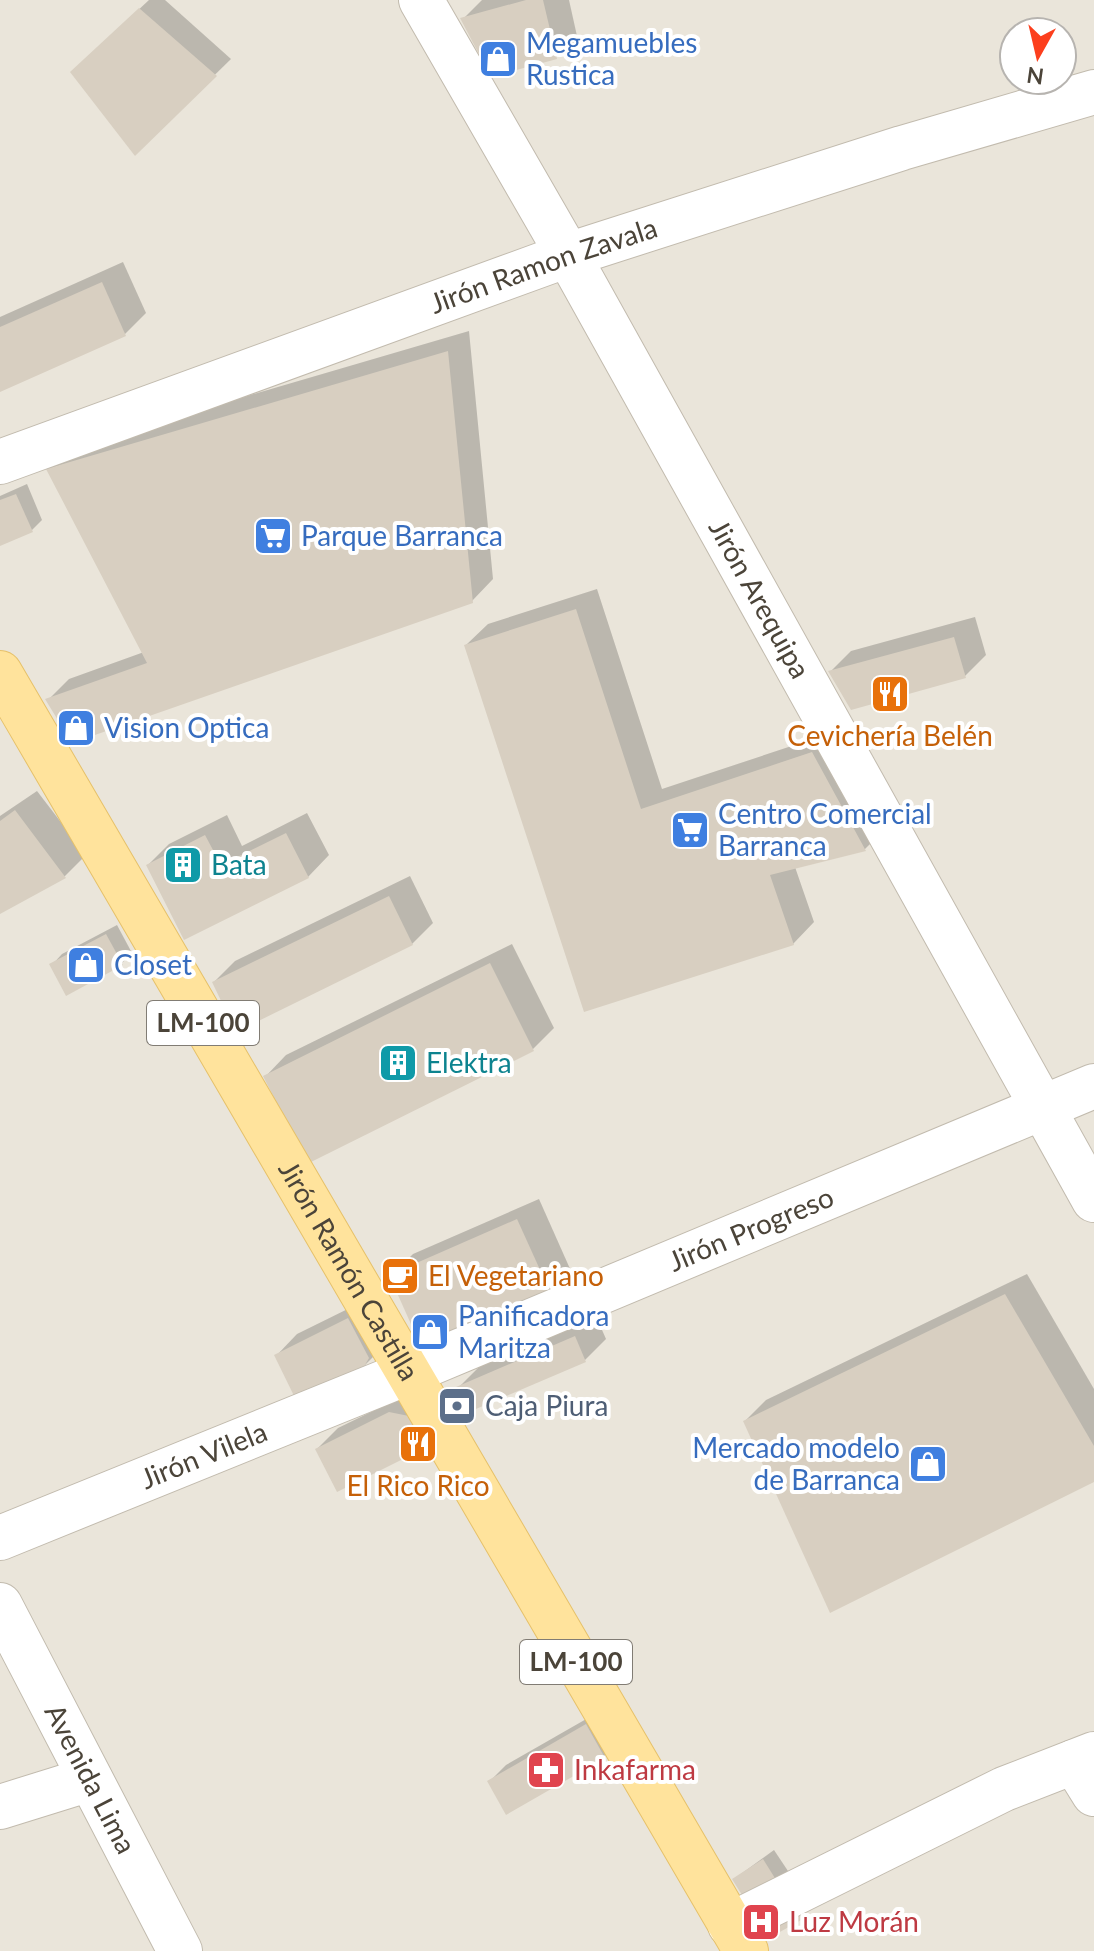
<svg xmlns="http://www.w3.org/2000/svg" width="1094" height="1951" font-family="Lato,sans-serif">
	<rect width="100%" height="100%" fill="#f6f3ec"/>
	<path fill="#eae5da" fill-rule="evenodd" d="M0 0H1094V1951H0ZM1014 32H1062V80H1014Z"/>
	<g fill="#0003">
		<path d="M149 0H165L231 59 135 153 89 56Z"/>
		<path d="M482 0H569L577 36 556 57 463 19Z"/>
		<path d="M123 262 146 313 125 334 0 390V317Z"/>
		<path d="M469 331 493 579 472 601 48 700 69 679 144 652 48 469 69 448Z"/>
		<path d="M27 484 42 520 32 530 0 543V496Z"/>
		<path d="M597 589 662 789 834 732 886 828 865 849 795 867 814 922 793 944 585 1010 466 645 488 624Z"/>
		<path d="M975 617 986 655 965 676 830 672 851 651Z"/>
		<path d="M37 791 86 855 65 876 0 912V816Z"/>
		<path d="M307 813 329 855 308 877 148 865 169 844 227 815 242 846Z"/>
		<path d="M410 876 433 923 412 944 214 982 235 961Z"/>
		<path d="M117 925 132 953 121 964 52 965 62 954Z"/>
		<path d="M512 944 554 1028 533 1049 265 1077 286 1055Z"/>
		<path d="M539 1199 571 1271 550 1292 392 1275 413 1254Z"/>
		<path d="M1027 1274 1094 1389V1480L745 1421 766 1400Z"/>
		<path d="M370 1298 382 1348 360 1370 276 1356 297 1334Z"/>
		<path d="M596 1316 606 1339 585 1360 458 1388 480 1366Z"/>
		<path d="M412 1392 445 1426 424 1447 317 1449 338 1428Z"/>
		<path d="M602 1710 620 1740 604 1756 507 1812 489 1782 506 1765Z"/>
		<path d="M774 1850 788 1871 777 1882 734 1879Z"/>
	</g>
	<g fill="#d8cfc1">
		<path d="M526 0H543L557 59 491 77 460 18Z"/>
		<path d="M139 8 217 76 135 156 70 72Z"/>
		<path d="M102 282 126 336 0 392V327Z"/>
		<path d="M448 351 473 603 72 743 45 699 147 663 46 469Z"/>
		<path d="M16 494 33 532 0 546V500Z"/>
		<path d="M576 609 641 809 812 752 866 851 770 875 794 945 584 1012 464 645Z"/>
		<path d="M954 637 966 678 851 710 828 671Z"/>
		<path d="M15 810 66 878 0 914V821Z"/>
		<path d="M286 833 309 878 184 940 146 865 205 835 221 865Z"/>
		<path d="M389 896 413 945 236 1032 212 982Z"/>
		<path d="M106 934 123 965 66 996 49 964Z"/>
		<path d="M490 963 534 1051 307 1164 263 1076Z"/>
		<path d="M517 1219 551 1294 434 1345 419 1342 389 1275Z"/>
		<path d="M1005 1294 1094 1446V1482L830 1613 743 1421Z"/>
		<path d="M348 1318 369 1358 361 1372 298 1404 274 1355Z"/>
		<path d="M575 1336 586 1362 457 1417 450 1401 456 1387Z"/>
		<path d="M389 1412 409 1416 425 1448 337 1492 315 1449Z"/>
		<path d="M586 1724 605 1758 506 1815 487 1781Z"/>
		<path d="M763 1859 778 1883 747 1903 732 1879Z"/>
		<path d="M792 1900 803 1919 762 1942 756 1932Z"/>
	</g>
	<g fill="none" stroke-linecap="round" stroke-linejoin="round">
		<g stroke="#c2bbae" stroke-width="46">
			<g id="minor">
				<path id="s1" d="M421 0 568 255 1094 1200"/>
				<path id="s2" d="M0 462 568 255 902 148 1094 92"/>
				<path id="s3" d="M0 1538 407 1373 1094 1086"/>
				<path id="s4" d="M0 1605 180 1951"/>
				<path d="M1074 1762 1094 1794"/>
				<path d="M0 1807 90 1779"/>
				<path d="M730 1925 1004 1789 1094 1754"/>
			</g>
		</g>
		<g stroke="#e6c16a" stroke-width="46">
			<g id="major">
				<path id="s5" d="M0 673 746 1951"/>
			</g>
		</g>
		<use href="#minor" stroke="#fff" stroke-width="44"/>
		<use href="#major" stroke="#ffe39c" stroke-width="44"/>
	</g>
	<defs>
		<g id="shop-square" transform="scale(2)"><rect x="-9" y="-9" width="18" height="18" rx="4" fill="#3f7fe0" stroke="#fff"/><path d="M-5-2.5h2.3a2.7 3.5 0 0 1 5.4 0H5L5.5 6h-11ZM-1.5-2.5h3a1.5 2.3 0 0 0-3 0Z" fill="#fff"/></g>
		<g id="supermarket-square" transform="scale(2)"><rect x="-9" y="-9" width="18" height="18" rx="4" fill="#3f7fe0" stroke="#fff"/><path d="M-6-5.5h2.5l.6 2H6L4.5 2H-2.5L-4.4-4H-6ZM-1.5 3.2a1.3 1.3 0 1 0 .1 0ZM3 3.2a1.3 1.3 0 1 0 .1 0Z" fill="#fff"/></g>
		<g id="restaurant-square" transform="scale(2)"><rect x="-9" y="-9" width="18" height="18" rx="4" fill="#e8710a" stroke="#fff"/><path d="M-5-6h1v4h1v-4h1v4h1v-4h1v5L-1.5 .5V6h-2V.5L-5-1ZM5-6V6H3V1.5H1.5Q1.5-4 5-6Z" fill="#fff"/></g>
		<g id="building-square" transform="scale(2)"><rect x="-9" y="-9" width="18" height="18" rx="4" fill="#0f9aa8" stroke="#fff"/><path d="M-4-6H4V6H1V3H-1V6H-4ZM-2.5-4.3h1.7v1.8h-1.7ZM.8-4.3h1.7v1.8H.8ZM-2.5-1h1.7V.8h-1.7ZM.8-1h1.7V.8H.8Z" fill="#fff"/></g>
		<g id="cafe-square" transform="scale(2)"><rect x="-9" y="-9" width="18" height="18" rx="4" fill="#e8710a" stroke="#fff"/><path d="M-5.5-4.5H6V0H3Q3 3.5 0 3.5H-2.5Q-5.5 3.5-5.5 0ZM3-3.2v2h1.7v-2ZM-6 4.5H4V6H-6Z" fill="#fff"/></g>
		<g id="bank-square" transform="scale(2)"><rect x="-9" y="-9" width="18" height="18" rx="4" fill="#5c6f8a" stroke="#fff"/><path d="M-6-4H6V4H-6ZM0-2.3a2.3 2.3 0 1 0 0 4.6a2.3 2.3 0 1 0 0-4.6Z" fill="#fff"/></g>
		<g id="pharmacy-square" transform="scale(2)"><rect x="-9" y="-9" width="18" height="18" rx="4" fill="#e0444e" stroke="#fff"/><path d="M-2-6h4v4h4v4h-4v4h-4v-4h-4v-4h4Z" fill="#fff"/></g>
		<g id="hospital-square" transform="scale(2)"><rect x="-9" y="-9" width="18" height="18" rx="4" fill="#e0444e" stroke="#fff"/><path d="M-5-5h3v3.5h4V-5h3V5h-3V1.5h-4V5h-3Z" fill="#fff"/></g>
	</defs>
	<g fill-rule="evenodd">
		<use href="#shop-square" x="498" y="59"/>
		<use href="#supermarket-square" x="273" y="536"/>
		<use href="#restaurant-square" x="890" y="694"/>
		<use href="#shop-square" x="76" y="728"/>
		<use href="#supermarket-square" x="690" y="830"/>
		<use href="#building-square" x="183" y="865"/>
		<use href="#shop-square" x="86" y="965"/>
		<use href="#building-square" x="398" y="1063"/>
		<use href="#cafe-square" x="400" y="1276"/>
		<use href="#shop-square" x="430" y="1332"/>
		<use href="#bank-square" x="457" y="1406"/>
		<use href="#restaurant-square" x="418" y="1444"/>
		<use href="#shop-square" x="928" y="1464"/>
		<use href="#pharmacy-square" x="546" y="1770"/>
		<use href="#hospital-square" x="761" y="1922"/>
	</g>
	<g text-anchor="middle" stroke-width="8" stroke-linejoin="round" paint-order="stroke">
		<g fill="#fff" stroke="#817c74" stroke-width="2">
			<rect x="147" y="1001" width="112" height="44" rx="6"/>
			<rect x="520" y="1640" width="112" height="44" rx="6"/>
		</g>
		<g font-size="26" font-weight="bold" fill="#4b4439">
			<text x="203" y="1032">LM-100</text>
			<text x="576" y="1671">LM-100</text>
		</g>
		<g font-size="28" fill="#366cbe" stroke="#fff" text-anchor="start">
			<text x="526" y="53">Megamuebles<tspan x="526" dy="32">Rustica</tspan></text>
			<text x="301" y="546">Parque Barranca</text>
			<text x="104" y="738">Vision Optica</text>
			<text x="718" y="824">Centro Comercial<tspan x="718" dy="32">Barranca</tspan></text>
			<text x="114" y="975">Closet</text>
			<text x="458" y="1326">Panificadora<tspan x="458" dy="32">Maritza</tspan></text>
			<text x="900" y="1458" text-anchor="end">Mercado modelo<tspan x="900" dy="32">de Barranca</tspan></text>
		</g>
		<g font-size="28" fill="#4b4439" stroke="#fff">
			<text dy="10" stroke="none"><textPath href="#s2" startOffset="578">Jirón Ramon Zavala</textPath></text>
			<text dy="10" stroke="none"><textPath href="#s1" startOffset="688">Jirón Arequipa</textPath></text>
			<text dy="10" stroke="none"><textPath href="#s3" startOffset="812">Jirón Progreso</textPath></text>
			<text dy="10" stroke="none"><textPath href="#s5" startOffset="692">Jirón Ramón Castilla</textPath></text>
			<text dy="10" stroke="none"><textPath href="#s3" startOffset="220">Jirón Vilela</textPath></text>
			<text dy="10" stroke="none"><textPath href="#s4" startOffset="196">Avenida Lima</textPath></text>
		</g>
		<g font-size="28" fill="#c56008" stroke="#fff">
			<text x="890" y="746">Cevichería Belén</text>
			<text x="428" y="1286" text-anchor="start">El Vegetariano</text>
			<text x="418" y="1496">El Rico Rico</text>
		</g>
		<g font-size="28" fill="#0d838f" stroke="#fff" text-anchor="start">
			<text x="211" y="875">Bata</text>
			<text x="426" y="1073">Elektra</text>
		</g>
		<g font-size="28" fill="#4e5e75" stroke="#fff" text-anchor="start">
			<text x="485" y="1416">Caja Piura</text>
		</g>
		<g font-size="28" fill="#be3a42" stroke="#fff" text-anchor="start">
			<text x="574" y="1780">Inkafarma</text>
			<text x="789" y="1932">Luz Morán</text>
		</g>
	</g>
	<g transform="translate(1038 56) rotate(188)"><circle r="38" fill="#ffffff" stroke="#b7b4b0" stroke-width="2"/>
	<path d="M0-6L14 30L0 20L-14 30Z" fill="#fc3f1d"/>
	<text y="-12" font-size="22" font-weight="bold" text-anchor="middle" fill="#4b4439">N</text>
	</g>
</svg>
